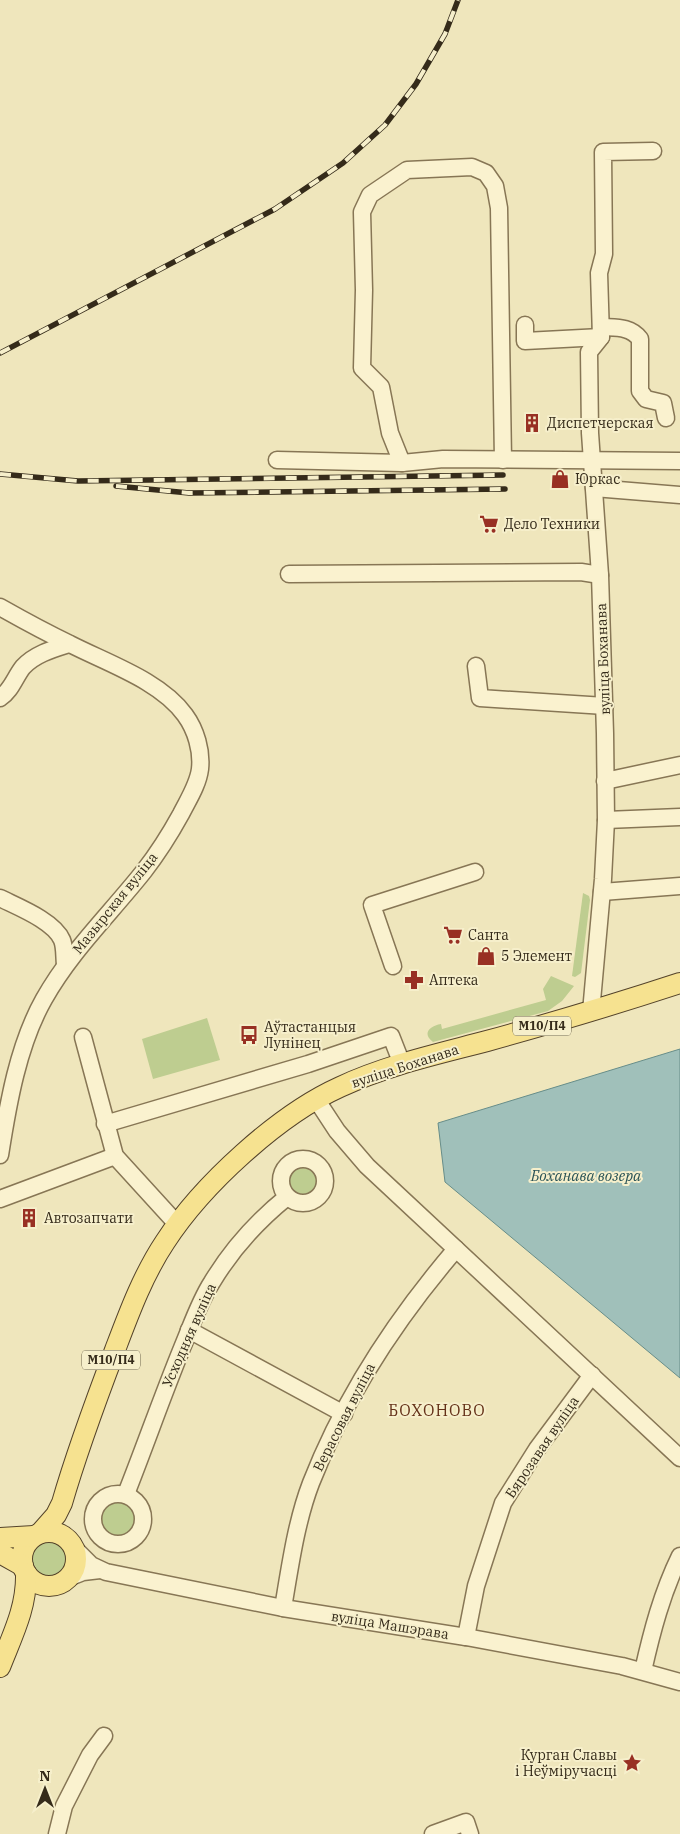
<svg xmlns="http://www.w3.org/2000/svg" width="680" height="1834" font-family="'IBM Plex Serif',serif">
	<rect width="100%" height="100%" fill="#efe6bc"/>
	<g fill="#becd90">
		<path d="M583 893 589 896 590 900 581 973 575 977 572 976Z"/>
		<path d="M551 976 574 986 562 1001 548 1011 433 1042C422 1034 429 1026 441 1024L442 1029 546 1000 543 989Z"/>
		<path d="M207 1018 220 1060 153 1079 142 1039Z"/>
		<circle cx="302" cy="1183" r="15"/>
		<circle cx="116" cy="1520" r="19"/>
		<circle cx="48" cy="1558" r="20"/>
	</g>
	<path fill="#a0c0ba" stroke="#678d89" d="M680 1049V1378L445 1182 438 1123Z"/>
	<g fill="none" stroke-linecap="round" stroke-linejoin="round">
		<g stroke="#877655" stroke-width="19">
			<g id="minor">
				<path d="M525 325V341L601 337"/>
				<path d="M601 327C616 328 630 326 640 339V391L646 399 663 403 666 418"/>
				<path d="M277 460 402 463 443 459 680 461"/>
				<path d="M402 463 390 433 381 387 362 368 364 290 362 212 370 195 407 170 472 167 486 173 495 186 499 208 503 460"/>
				<path d="M594 488 680 495"/>
				<path d="M289 574 581 572 600 575"/>
				<path d="M0 607C23 620 47 633 70 644 107 663 161 681 185 715 196 730 202 751 200 769 198 785 188 800 181 814 170 834 158 853 144 871 110 914 71 951 44 999 18 1045 8 1104 0 1155"/>
				<path d="M476 666 480 698 605 706"/>
				<path d="M0 698C11 691 15 677 23 667 35 654 53 649 69 644"/>
				<path d="M605 781 680 765"/>
				<path d="M606 820 680 817"/>
				<path d="M602 892 680 886"/>
				<path d="M0 898C18 907 54 921 62 940 65 947 64 957 65 964"/>
				<path d="M393 966 372 905 475 872"/>
				<path d="M591 1012 603 879 606 820 605 733 600 575 590 433 589 352 601 337 599 273 604 254 603 152 653 151"/>
				<path d="M83 1037 115 1156 177 1224"/>
				<path d="M316 1099 337 1131 367 1166 680 1458"/>
				<path d="M105 1124 308 1064 391 1036 402 1064"/>
				<circle cx="303" cy="1181" r="22"/>
				<path d="M0 1199 115 1156"/>
				<path d="M189 1330 344 1414"/>
				<circle cx="118" cy="1519" r="25"/>
				<path d="M126 1494C145 1446 162 1397 182 1348 191 1327 199 1302 212 1282 232 1249 256 1222 287 1197"/>
				<path d="M74 1548 91 1565 106 1572 283 1608 466 1637 622 1666 680 1682"/>
				<path d="M68 1578 83 1572 100 1570"/>
				<path d="M283 1608C290 1567 296 1522 311 1483 345 1396 396 1319 456 1249"/>
				<path d="M466 1637 476 1586 503 1503 537 1449 592 1375"/>
				<path d="M643 1671C652 1631 662 1593 680 1556"/>
				<path d="M57 1834 64 1806 90 1755 104 1736"/>
				<path d="M433 1834 466 1822 470 1834"/>
			</g>
		</g>
		<g stroke="#54432a" stroke-width="22">
			<g id="major">
				<circle cx="49" cy="1559" r="27"/>
				<path d="M41 1532 56 1515 62 1503C77 1451 96 1400 115 1350 129 1313 143 1275 165 1242 202 1185 278 1115 340 1087 387 1065 438 1054 487 1041 552 1023 616 1004 680 983"/>
				<path d="M0 1538 34 1536"/>
				<path d="M0 1553 23 1566"/>
				<path d="M0 1667C12 1636 27 1608 26 1573"/>
			</g>
		</g>
		<use href="#minor" stroke="#faf2cf" stroke-width="16"/>
		<use href="#major" stroke="#f6e290" stroke-width="20"/>
		<g stroke="#352b1a" stroke-width="5.5">
			<g id="rail">
				<path d="M0 353 275 209 343 163 385 125 416 84 445 34 458 0"/>
				<path d="M0 474 78 481 503 475"/>
				<path d="M116 486 189 493 505 489"/>
			</g>
		</g>
		<use href="#rail" stroke="#f6efcb" stroke-width="4" stroke-dasharray="11" stroke-linecap="butt"/>
	</g>
	<defs>
		<g id="building-bare" transform="scale(1.5)"><path d="M-4-6H4V6H1V3H-1V6H-4ZM-2.5-4.3h1.7v1.8h-1.7ZM.8-4.3h1.7v1.8H.8ZM-2.5-1h1.7V.8h-1.7ZM.8-1h1.7V.8H.8Z" fill="#983023" stroke="#f6efcb" stroke-width="2.5" paint-order="stroke"/></g>
		<g id="shop-bare" transform="scale(1.5)"><path d="M-5-2.5h2.3a2.7 3.5 0 0 1 5.4 0H5L5.5 6h-11ZM-1.5-2.5h3a1.5 2.3 0 0 0-3 0Z" fill="#983023" stroke="#f6efcb" stroke-width="2.5" paint-order="stroke"/></g>
		<g id="supermarket-bare" transform="scale(1.5)"><path d="M-6-5.5h2.5l.6 2H6L4.5 2H-2.5L-4.4-4H-6ZM-1.5 3.2a1.3 1.3 0 1 0 .1 0ZM3 3.2a1.3 1.3 0 1 0 .1 0Z" fill="#983023" stroke="#f6efcb" stroke-width="2.5" paint-order="stroke"/></g>
		<g id="pharmacy-bare" transform="scale(1.5)"><path d="M-2-6h4v4h4v4h-4v4h-4v-4h-4v-4h4Z" fill="#983023" stroke="#f6efcb" stroke-width="2.5" paint-order="stroke"/></g>
		<g id="bus-bare" transform="scale(1.5)"><path d="M-5-6H5V4H4V6H2V4H-2V6H-4V4H-5ZM-3.5-4V0h7V-4ZM-3.5 1.2v1.5H-2V1.2ZM2 1.2v1.5H3.5V1.2Z" fill="#983023" stroke="#f6efcb" stroke-width="2.5" paint-order="stroke"/></g>
		<g id="sight-bare" transform="scale(1.5)"><path d="M0-6L1.8-2.2L6-1.7L2.9 1.2L3.7 5.4L0 3.3L-3.7 5.4L-2.9 1.2L-6-1.7L-1.8-2.2Z" fill="#983023" stroke="#f6efcb" stroke-width="2.5" paint-order="stroke"/></g>
	</defs>
	<g fill-rule="evenodd">
		<use href="#building-bare" x="532" y="423"/>
		<use href="#shop-bare" x="560" y="479"/>
		<use href="#supermarket-bare" x="489" y="524"/>
		<use href="#supermarket-bare" x="453" y="935"/>
		<use href="#shop-bare" x="486" y="956"/>
		<use href="#pharmacy-bare" x="414" y="980"/>
		<use href="#bus-bare" x="249" y="1035"/>
		<use href="#building-bare" x="29" y="1218"/>
		<use href="#sight-bare" x="632" y="1763"/>
	</g>
	<g text-anchor="middle" stroke-width="4" stroke-linejoin="round" paint-order="stroke">
		<g fill="#f6efcb" stroke="#6f664f" stroke-width="1">
			<rect x="513" y="1016.5" width="58" height="19" rx="4"/>
			<rect x="82" y="1350.5" width="58" height="19" rx="4"/>
		</g>
		<g font-size="12" font-weight="bold" fill="#352b1a">
			<text x="542" y="1030">М10/П4</text>
			<text x="111" y="1364">М10/П4</text>
		</g>
		<g font-size="14" fill="#352b1a" stroke="#f6efcb" text-anchor="start">
			<text x="547" y="428">Диспетчерская</text>
			<text x="575" y="484">Юркас</text>
			<text x="504" y="529">Дело Техники</text>
			<text x="468" y="940">Санта</text>
			<text x="501" y="961">5 Элемент</text>
			<text x="429" y="985">Аптека</text>
			<text x="264" y="1032">Аўтастанцыя<tspan x="264" dy="16">Лунінец</tspan></text>
			<text x="44" y="1223">Автозапчати</text>
			<text x="617" y="1760" text-anchor="end">Курган Славы<tspan x="617" dy="16">і Неўміручасці</tspan></text>
		</g>
		<g font-size="14" fill="#352b1a" stroke="#f6efcb">
			<text transform="translate(603 659) rotate(-92)" y="5">вуліца Боханава</text>
			<text transform="translate(115 903) rotate(-51)" y="5">Мазырская вуліца</text>
			<text transform="translate(405 1066) rotate(-18)" y="5">вуліца Боханава</text>
			<text transform="translate(189 1335) rotate(-66)" y="5">Усходняя вуліца</text>
			<text transform="translate(344 1417) rotate(-63)" y="5">Верасовая вуліца</text>
			<text transform="translate(542 1447) rotate(-56)" y="5">Бярозавая вуліца</text>
			<text transform="translate(390 1625) rotate(9)" y="5">вуліца Машэрава</text>
		</g>
		<g font-size="15" font-style="italic" fill="#295356" stroke="#f6efcb">
			<text x="586" y="1181">Боханава возера</text>
		</g>
		<g font-size="16" letter-spacing="1" fill="#643118" stroke="#f6efcb">
			<text x="437" y="1416">БОХОНОВО</text>
		</g>
	</g>
	<g transform="translate(45 1789)" stroke="#f6efcb" stroke-width="4" paint-order="stroke">
	<path d="M0-4L9 19L0 12L-9 19Z" fill="#352b1a"/>
	<text y="-8" font-size="14" font-weight="bold" text-anchor="middle" fill="#352b1a">N</text>
	</g>
</svg>
